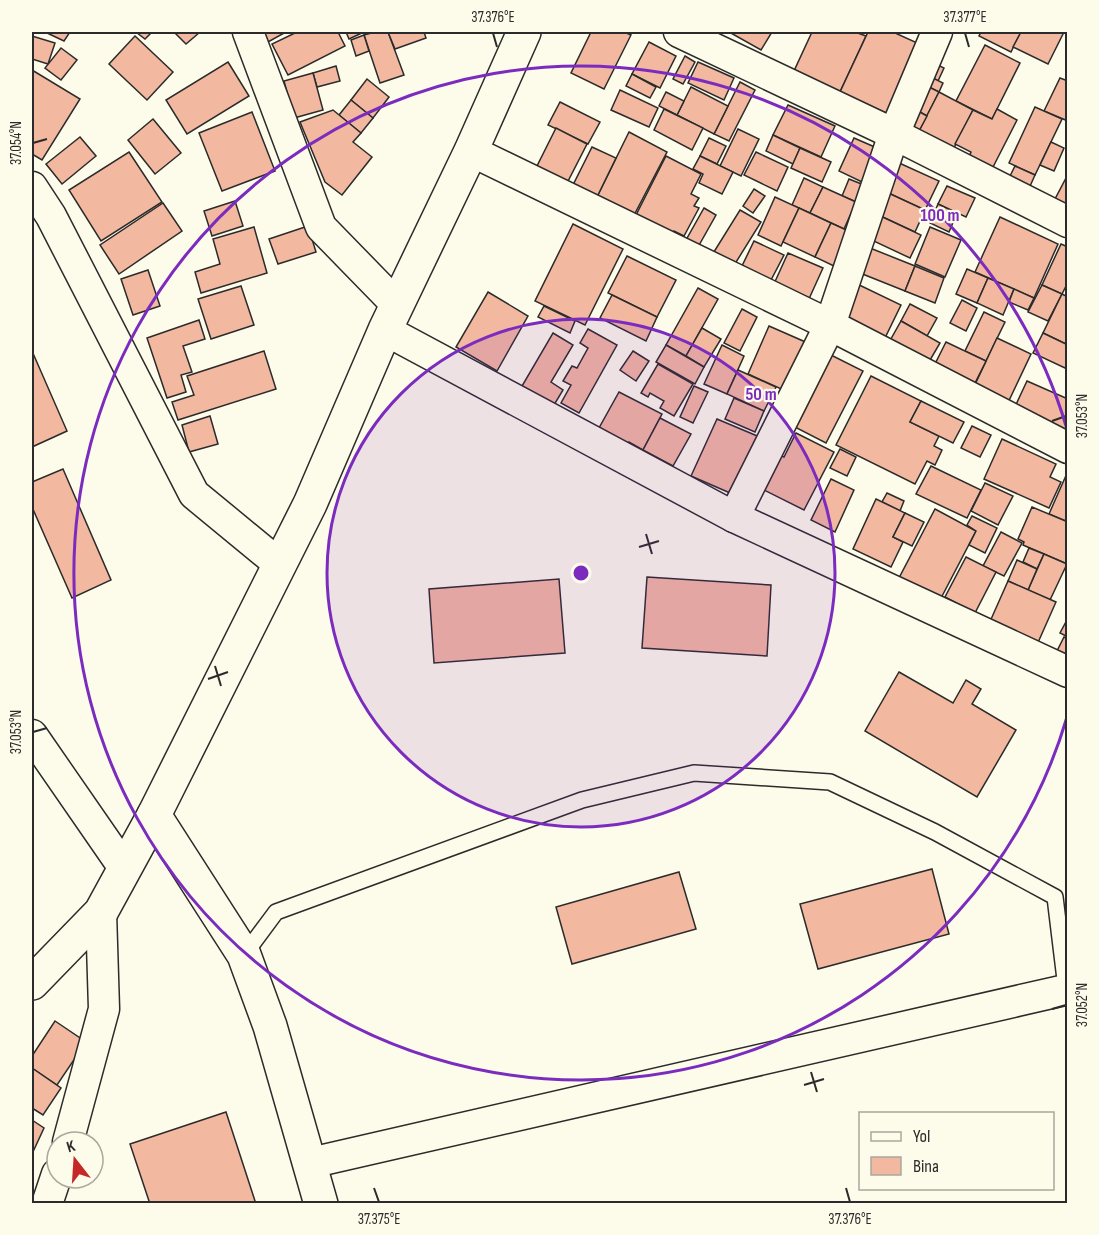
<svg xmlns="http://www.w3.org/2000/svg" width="1099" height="1235" font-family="'Sofia Sans Condensed',sans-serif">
	<rect width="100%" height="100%" fill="#fdfbea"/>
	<g fill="#f2b8a0" stroke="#2b2b2b" stroke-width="1.5">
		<path d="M45 32H70L64 41Z"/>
		<path d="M136 32H152L145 39Z"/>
		<path d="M174 32H200L186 44Z"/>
		<path d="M262 32H286L268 42Z"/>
		<path d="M297 32H338L345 46 288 75 272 44Z"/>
		<path d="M346 32H364L349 39Z"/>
		<path d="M375 32H388L404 75 380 83 364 35Z"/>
		<path d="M388 32H424L426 38 395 49Z"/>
		<path d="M591 32H624L631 35 604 89 571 73Z"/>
		<path d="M729 32H772L761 50Z"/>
		<path d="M812 32H855L866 36 840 92 794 71Z"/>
		<path d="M868 32H893L924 46 892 116 840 92Z"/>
		<path d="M981 32H1021L1011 52 979 36Z"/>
		<path d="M1021 32H1064L1048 64 1013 47Z"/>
		<path d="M364 35 369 51 356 56 351 40Z"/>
		<path d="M32 36 55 43 48 64 32 59Z"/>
		<path d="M135 36 173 72 147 100 109 64Z"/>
		<path d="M649 42 676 56 660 88 632 74Z"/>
		<path d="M985 45 1020 63 992 119 956 101Z"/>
		<path d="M61 48 77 60 61 80 45 68Z"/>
		<path d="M685 56 695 62 683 84 673 79Z"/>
		<path d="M228 62 249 96 187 134 166 100Z"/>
		<path d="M698 62 734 78 724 100 688 83Z"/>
		<path d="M934 63 944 68 938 81 927 75Z"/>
		<path d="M336 66 340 81 317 87 313 73Z"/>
		<path d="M32 70 80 99 42 160 32 154Z"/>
		<path d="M313 73 323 110 294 118 284 81Z"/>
		<path d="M632 74 656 87 650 98 626 86Z"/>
		<path d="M927 75 943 83 939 92 923 84Z"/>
		<path d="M1060 78 1068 81V121L1044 111Z"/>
		<path d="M367 79 389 97 373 118 351 100Z"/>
		<path d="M740 82 755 90 729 141 714 134Z"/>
		<path d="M923 84 939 92 927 116 911 107Z"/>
		<path d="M691 87 728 106 714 134 677 115Z"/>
		<path d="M620 90 658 108 649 127 611 110Z"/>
		<path d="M666 92 684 101 677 115 659 106Z"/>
		<path d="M939 92 973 110 954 148 919 131Z"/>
		<path d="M351 100 373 118 361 133 339 115Z"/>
		<path d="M560 102 600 122 588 144 548 125Z"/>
		<path d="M788 105 835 126 821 157 773 135Z"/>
		<path d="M911 107 927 116 919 131 904 123Z"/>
		<path d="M1035 107 1062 119 1035 175 1009 163Z"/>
		<path d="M664 109 703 128 692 150 654 130Z"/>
		<path d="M997 109 1017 120 992 169 969 157 971 152 955 144 973 110 992 119Z"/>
		<path d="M333 110 361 133 353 142 372 157 342 195 325 182 300 122Z"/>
		<path d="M252 112 275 171 222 191 199 133Z"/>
		<path d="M153 119 181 153 155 174 128 140Z"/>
		<path d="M556 128 587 144 564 189 533 174Z"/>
		<path d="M738 129 759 139 741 176 720 166Z"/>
		<path d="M629 132 667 152 632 219 595 201Z"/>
		<path d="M773 135 800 148 793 164 766 151Z"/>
		<path d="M80 137 96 156 62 184 46 164Z"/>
		<path d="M709 138 726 146 717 164 700 156Z"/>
		<path d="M854 138 877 148 862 182 839 171Z"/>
		<path d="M1051 142 1064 148 1054 171 1040 165Z"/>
		<path d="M592 147 616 158 595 201 571 189Z"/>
		<path d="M800 148 831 162 822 182 791 168Z"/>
		<path d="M129 152 162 202 101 241 69 190Z"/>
		<path d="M756 152 788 167 777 191 744 175Z"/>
		<path d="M666 156 701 174 691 194 699 198 694 206 699 208 684 236 674 231 671 238 634 219Z"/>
		<path d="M700 156 733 172 722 194 699 183 703 174 693 169Z"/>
		<path d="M897 162 939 181 925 210 884 191Z"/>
		<path d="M1015 166 1035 175 1027 193 1006 184Z"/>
		<path d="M804 178 823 187 810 213 792 205Z"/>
		<path d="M1066 178 1068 179V207L1054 201Z"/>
		<path d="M849 179 864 185 856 202 842 196Z"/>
		<path d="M947 186 975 198 966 217 938 204Z"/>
		<path d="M823 187 856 202 844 229 810 213Z"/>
		<path d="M754 189 765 196 753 213 743 206Z"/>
		<path d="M884 191 925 210 915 232 874 213Z"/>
		<path d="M775 197 799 208 781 246 758 235Z"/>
		<path d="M235 201 243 226 212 236 204 211Z"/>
		<path d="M163 203 182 231 119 274 100 245Z"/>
		<path d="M938 204 957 213 949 232 930 223Z"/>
		<path d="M704 208 716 215 698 247 686 240Z"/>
		<path d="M799 208 831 223 815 257 783 242Z"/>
		<path d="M740 210 761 222 733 267 712 255Z"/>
		<path d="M874 213 921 235 910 258 863 236Z"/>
		<path d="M1000 217 1058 244 1034 298 975 272Z"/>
		<path d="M831 223 853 233 836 267 815 257Z"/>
		<path d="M573 224 623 249 585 325 535 301Z"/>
		<path d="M308 226 316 252 278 264 269 239Z"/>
		<path d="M254 227 267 273 201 293 195 272 220 264 213 239Z"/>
		<path d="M930 227 961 240 945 277 915 264Z"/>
		<path d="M754 241 784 255 771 280 742 266Z"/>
		<path d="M1061 244 1068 247V282L1062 294 1042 285Z"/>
		<path d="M865 246 915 266 905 291 855 271Z"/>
		<path d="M788 253 823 268 808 301 773 286Z"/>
		<path d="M627 256 676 280 657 317 608 293Z"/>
		<path d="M915 266 944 278 935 303 905 291Z"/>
		<path d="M967 269 988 278 977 303 956 294Z"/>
		<path d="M148 270 160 306 133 315 121 279Z"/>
		<path d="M988 278 1014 289 1003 315 977 303Z"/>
		<path d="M851 281 901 305 883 342 833 318Z"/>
		<path d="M1042 285 1062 294 1048 321 1028 312Z"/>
		<path d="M241 286 254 325 211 339 198 299Z"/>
		<path d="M698 288 718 299 686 356 666 345Z"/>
		<path d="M1014 289 1034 298 1028 310 1009 302Z"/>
		<path d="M488 292 528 316 497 371 456 347Z"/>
		<path d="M1062 294 1068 297V345L1043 333Z"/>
		<path d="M612 295 657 317 646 341 600 318Z"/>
		<path d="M962 300 977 308 966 331 950 323Z"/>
		<path d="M910 304 937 318 927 336 901 321Z"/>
		<path d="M544 306 575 321 570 333 538 317Z"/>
		<path d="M742 309 757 317 740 351 724 343Z"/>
		<path d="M984 312 1005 322 986 361 965 351Z"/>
		<path d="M199 320 205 339 183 346 192 372 181 375 186 392 167 398 147 338Z"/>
		<path d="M901 321 940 343 926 367 887 346Z"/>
		<path d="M769 326 810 344 788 392 748 374Z"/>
		<path d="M702 328 721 339 704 367 686 356Z"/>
		<path d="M588 329 617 345 579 413 561 403 571 385 563 381 572 366 577 368 588 348 580 343Z"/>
		<path d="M553 333 573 345 551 382 563 390 554 405 522 386Z"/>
		<path d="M1043 333 1068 345V363L1065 368 1033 353Z"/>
		<path d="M997 338 1031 354 1005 409 971 393Z"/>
		<path d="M946 342 986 361 973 387 933 368Z"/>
		<path d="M666 345 704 367 695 384 656 362Z"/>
		<path d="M722 345 744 356 727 394 704 384Z"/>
		<path d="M821 350 863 371 826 443 785 422Z"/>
		<path d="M32 351 67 431 32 447Z"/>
		<path d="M264 351 276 389 178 420 172 402 194 395 187 376Z"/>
		<path d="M633 351 649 361 636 381 620 370Z"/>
		<path d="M658 364 693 384 674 416 660 408 664 401 650 393 648 397 641 393Z"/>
		<path d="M738 370 776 387 764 411 727 394Z"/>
		<path d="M871 376 921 401 910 422 939 436 934 446 942 450 935 465 927 461 915 484 836 445Z"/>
		<path d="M1027 381 1068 399V432L1013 411Z"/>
		<path d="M694 386 708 392 693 423 680 417Z"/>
		<path d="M619 392 662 414 643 450 629 442 624 452 594 437Z"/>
		<path d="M734 398 764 411 755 432 725 419Z"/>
		<path d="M921 401 964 422 953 443 910 422Z"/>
		<path d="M210 416 218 444 189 452 182 425Z"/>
		<path d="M660 418 691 434 673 466 643 450Z"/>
		<path d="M717 419 762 438 737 496 691 476Z"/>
		<path d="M972 426 991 435 980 457 961 448Z"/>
		<path d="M796 433 834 452 804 510 760 488 777 454 784 457Z"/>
		<path d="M1002 439 1056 464 1050 477 1061 482 1049 508 984 479Z"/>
		<path d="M840 449 856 457 847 476 830 468Z"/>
		<path d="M931 466 981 490 967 518 916 494Z"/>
		<path d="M63 469 111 580 72 598 32 507V482Z"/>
		<path d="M1068 471V522L1049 514Z"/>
		<path d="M831 479 854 490 835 532 811 520Z"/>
		<path d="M985 483 1013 496 998 525 971 511Z"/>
		<path d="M887 493 904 501 900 511 882 502Z"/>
		<path d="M876 499 905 513 893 537 903 542 891 567 853 549Z"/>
		<path d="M1032 507 1068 522 1067 564 1023 545 1024 542 1018 539Z"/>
		<path d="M935 509 976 531 940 600 899 578Z"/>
		<path d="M905 513 924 522 912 546 893 537Z"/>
		<path d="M972 516 997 528 985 553 969 545 976 531 967 525Z"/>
		<path d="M1001 532 1022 543 1004 576 983 566Z"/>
		<path d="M1029 548 1044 554 1037 569 1023 562Z"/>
		<path d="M1044 554 1067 564 1050 600 1028 590Z"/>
		<path d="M966 557 996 572 975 613 945 597Z"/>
		<path d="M1017 560 1037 569 1028 590 1008 581Z"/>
		<path d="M647 577 771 585 767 656 642 648Z"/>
		<path d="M559 579 565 653 434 663 429 589Z"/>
		<path d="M1008 581 1056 602 1036 647 988 626Z"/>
		<path d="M1068 618V637L1060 633Z"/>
		<path d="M1064 637 1068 639V656L1057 651Z"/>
		<path d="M899 672 953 703 966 680 981 689 972 704 1016 730 977 797 865 731Z"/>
		<path d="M932 869 949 934 818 969 800 904Z"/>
		<path d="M679 872 696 929 572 964 556 907Z"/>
		<path d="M55 1021 86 1042 57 1085 32 1068V1056Z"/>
		<path d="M32 1068 61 1088 43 1115 32 1108Z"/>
		<path d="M226 1112 256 1204H150L130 1144Z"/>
		<path d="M32 1120 44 1128 32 1154Z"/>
	</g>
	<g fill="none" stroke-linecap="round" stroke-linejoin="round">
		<g stroke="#2b2b2b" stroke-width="18">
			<path id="lane" d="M244 955 276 912 582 800 694 773 830 782 935 832 1055 897 1067 996"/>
		</g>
		<g stroke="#2b2b2b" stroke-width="33">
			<g id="street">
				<path d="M248 32 321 227 397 305"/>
				<path d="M679 32 894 134 1068 222"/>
				<path d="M471 151 830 325 1068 448"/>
				<path d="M32 187 51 216 194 494 279 564"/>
				<path d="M385 330 734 517 1068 672"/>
				<path d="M734 517 830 325 894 134 937 32"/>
				<path d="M32 735 124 868"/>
				<path d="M68 1142 104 1009 101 912"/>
				<path d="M310 1163 1065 990"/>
				<path d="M47 1204 57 1174"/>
			</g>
		</g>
		<g stroke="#2b2b2b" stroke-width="36">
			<g id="secondary">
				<path d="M154 815 244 955 270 1026 321 1204"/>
				<path d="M32 983 101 912 154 815 310 504 385 330 471 151 524 32"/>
			</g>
		</g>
		<use href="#lane" stroke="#fdfbea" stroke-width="15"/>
		<use href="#street" stroke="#fdfbea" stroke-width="30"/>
		<use href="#secondary" stroke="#fdfbea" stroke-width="33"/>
	</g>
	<path fill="none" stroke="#2b2b2b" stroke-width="2" d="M493 33 497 47M965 33 969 47M33 143 47 139M1052 421 1066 416M646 534 652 554M639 547 659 541M215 666 221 686M208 679 228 672M33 732 47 728M1052 1009 1066 1005M811 1072 817 1092M804 1085 824 1079M374 1188 379 1202M846 1188 850 1202"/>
	<circle cx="581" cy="573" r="254" fill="#7b2cbf" fill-opacity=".12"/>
	<g fill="none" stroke="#7b2cbf" stroke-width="3">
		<circle cx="581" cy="573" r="254"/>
		<path d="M1067 717A507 507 0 1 1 1067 429"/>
	</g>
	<circle cx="581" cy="573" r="9" fill="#7b2cbf" stroke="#fdfbea" stroke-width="3"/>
	<g font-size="18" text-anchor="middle" font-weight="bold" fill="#7b2cbf" stroke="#fdfbea" stroke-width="4.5" stroke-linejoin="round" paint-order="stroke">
		<text x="940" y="221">100 m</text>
		<text x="761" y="400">50 m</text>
	</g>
	<rect width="1099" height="1235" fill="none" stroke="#fdfbea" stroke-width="66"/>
	<rect x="859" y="1112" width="195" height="78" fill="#fdfbea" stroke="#a9a89e" stroke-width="1.5"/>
	<rect x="871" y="1132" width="30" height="9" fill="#fdfbea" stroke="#a9a89e" stroke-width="1.5"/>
	<text x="913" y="1142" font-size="18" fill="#2b2b2b">Yol</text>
	<rect x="871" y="1157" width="30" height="18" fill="#f2b8a0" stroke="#a9a89e" stroke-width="1.5"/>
	<text x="913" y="1172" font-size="18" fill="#2b2b2b">Bina</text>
	<g transform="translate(75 1160) rotate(343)"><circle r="28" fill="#fdfbea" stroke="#a9a89e" stroke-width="1.5"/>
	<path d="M0-4.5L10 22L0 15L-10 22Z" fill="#c62828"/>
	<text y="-9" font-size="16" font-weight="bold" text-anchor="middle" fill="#2b2b2b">K</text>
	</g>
	<rect x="33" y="33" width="1033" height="1169" fill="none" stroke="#2b2b2b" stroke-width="2"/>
	<g font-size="15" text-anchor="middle" fill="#2b2b2b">
		<text x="493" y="22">37.376°E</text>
		<text x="965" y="22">37.377°E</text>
		<text transform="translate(16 143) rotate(-90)" y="5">37.054°N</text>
		<text transform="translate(1082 416) rotate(-90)" y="5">37.053°N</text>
		<text transform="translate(16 732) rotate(-90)" y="5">37.053°N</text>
		<text transform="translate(1082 1005) rotate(-90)" y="5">37.052°N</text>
		<text x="379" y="1224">37.375°E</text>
		<text x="850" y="1224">37.376°E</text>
	</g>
</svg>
